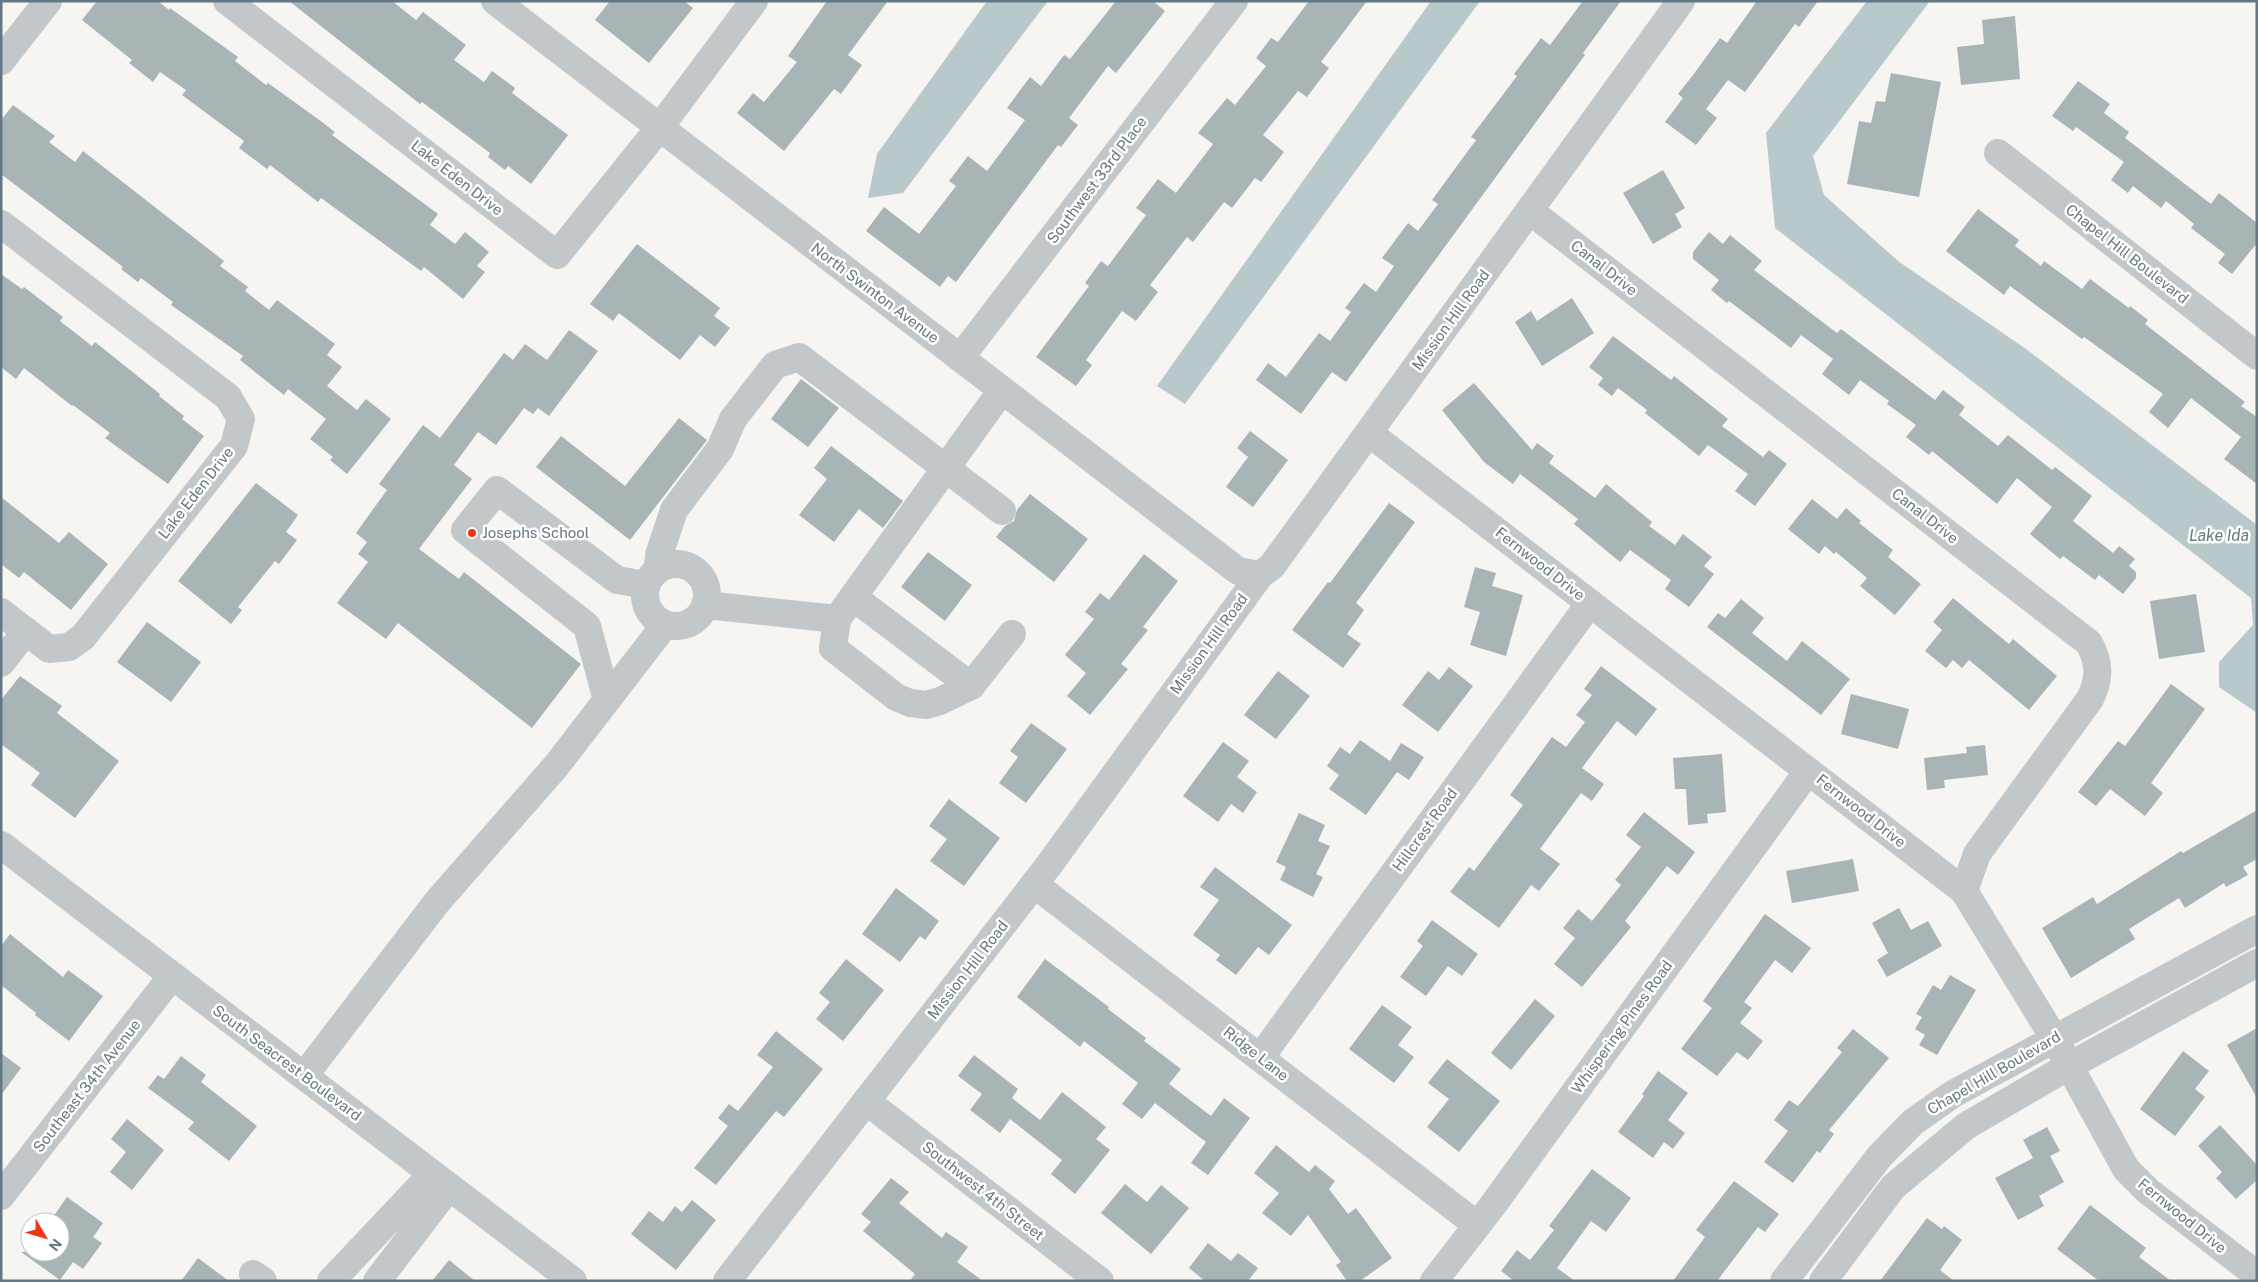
<svg xmlns="http://www.w3.org/2000/svg" width="2258" height="1282" font-family="'Public Sans',sans-serif">
	<rect width="100%" height="100%" fill="#f6f5f1"/>
	<g fill="#b9c8cb">
		<path d="M987 1H1048L903 193 868 198 877 154Z"/>
		<path d="M1431 1H1480L1185 404 1157 386Z"/>
		<path d="M1867 1H1930L1813 156 1824 195 1898 261 2026 349 2257 525V713L2219 687V662L2253 625 2251 598 1775 228 1766 133Z"/>
	</g>
	<g fill="#a9b4b7">
		<path d="M97 1H158L169 10 170 8 238 57 235 61 266 85 268 83 318 119 335 132 332 135 438 214 430 225 455 244 465 232 489 252 477 266 485 272 463 299 424 267 421 271 321 198 318 202 270 165 267 169 239 148 244 141 182 95 186 90 160 72 153 82 129 63 132 60 82 20Z"/>
		<path d="M289 1H392L416 20 423 12 466 45 454 60 484 82 492 71 515 88 512 93 568 135 531 184 508 166 505 170 488 157 490 153 422 102 420 104Z"/>
		<path d="M610 1H684L693 8 649 63 595 20Z"/>
		<path d="M827 1H888L848 55 862 65 841 94 834 89 784 151 737 113 753 93 764 102 797 62 788 56Z"/>
		<path d="M1116 1H1153L1165 11 1116 73 1108 66 1069 118 1078 125 1061 147 1058 145 956 282 948 276 940 287 866 231 884 207 919 234 956 186 949 181 968 156 987 171 1025 120 1007 108 1030 77 1041 86 1064 55 1070 59Z"/>
		<path d="M1309 1H1367L1321 62 1329 68 1307 97 1298 91 1263 135 1284 152 1261 182 1255 178 1232 208 1224 202 1193 242 1187 237 1150 285 1158 292 1136 321 1122 311 1086 360 1092 365 1076 386 1036 357 1089 286 1085 283 1101 261 1108 266 1146 215 1136 208 1158 179 1176 193 1213 144 1198 133 1227 98 1235 105 1266 66 1256 58 1271 38 1278 42Z"/>
		<path d="M1583 1H1621L1583 53 1585 55 1346 382 1332 372 1301 414 1256 380 1268 363 1286 377 1319 333 1330 341 1351 312 1345 308 1364 283 1376 292 1394 266 1382 258 1408 223 1418 231 1438 204 1432 200 1476 140 1471 137 1517 76 1514 74 1541 38 1550 45Z"/>
		<path d="M1757 1H1818L1799 27 1795 24 1745 92 1728 80 1706 109 1717 118 1696 145 1665 122 1683 98 1678 94 1693 75 1720 38 1727 43Z"/>
		<path d="M2015 16 2020 79 1961 85 1957 47 1984 44 1982 20Z"/>
		<path d="M1891 73 1941 82 1919 197 1847 184 1859 121 1871 123 1876 101 1885 102Z"/>
		<path d="M2078 81 2110 104 2104 113 2129 132 2125 138 2211 204 2219 193 2257 223V243L2232 274 2218 263 2225 254 2191 228 2194 224 2166 201 2161 208 2133 186 2128 193 2111 180 2124 162 2076 127 2073 131 2052 116Z"/>
		<path d="M13 105 55 136 49 142 75 162 83 151 224 261 220 266 248 287 245 291 269 310 277 300 335 344 327 355 342 367 327 386 357 410 366 399 391 419 347 474 330 460 333 457 310 439 326 419 288 389 284 395 240 360 243 356 171 305 173 302 141 278 138 282 121 269 123 267 1 174V120Z"/>
		<path d="M1663 170 1685 208 1675 214 1682 227 1653 244 1623 193Z"/>
		<path d="M1978 209 2019 240 2015 246 2041 266 2044 261 2082 289 2090 279 2129 308 2130 306 2148 320 2145 324 2245 402 2241 406 2257 417V484L2224 459 2241 437 2191 398 2168 428 2149 412 2163 394 2084 337 2082 339 2010 286 2004 295 1946 251Z"/>
		<path d="M1709 232 1723 244 1730 235 1762 261 1754 270 1837 333 1841 329 1935 400 1943 390 1965 407 1959 415 1998 446 2008 435 2052 470 2055 467 2092 496 2073 521 2113 553 2119 546 2135 559 2129 566 2136 572V578L2123 594 2099 575 2095 580 2063 556 2060 559 2030 534 2052 507 2017 478 1997 504 1932 451 1929 455 1906 437 1916 425 1887 404 1889 401 1860 380 1849 395 1822 374 1833 359 1801 335 1791 348 1729 301 1727 303 1711 290 1719 280 1693 259V252Z"/>
		<path d="M637 244 720 308 714 316 730 328 715 347 700 335 680 360 619 313 613 321 590 304Z"/>
		<path d="M1 274 22 289 24 287 63 317 60 321 92 346 95 342 160 394 159 396 184 416 182 419 204 436 168 484 105 438 110 433 73 405 72 406 24 368 16 379 1 367Z"/>
		<path d="M1572 298 1594 333 1542 366 1515 322 1531 311 1537 321Z"/>
		<path d="M569 330 598 351 549 416 538 408 533 414 524 408 496 445 478 432 454 465 472 479 419 549 459 579 464 572 581 664 532 728 398 623 386 639 337 603 368 562 358 554 367 542 356 533 387 490 379 484 423 425 440 438 504 353 513 360 525 344 547 360Z"/>
		<path d="M1613 336 1671 380 1674 376 1728 419 1722 426 1763 457 1769 450 1787 464 1755 506 1735 491 1748 474 1708 445 1699 456 1645 413 1647 410 1618 388 1612 396 1598 385 1603 378 1589 367Z"/>
		<path d="M801 379 839 408 808 447 771 419Z"/>
		<path d="M1474 383 1532 450 1537 443 1554 456 1549 463 1595 498 1606 484 1652 522 1649 526 1675 545 1683 534 1712 557 1704 566 1714 574 1689 607 1665 589 1671 580 1630 550 1620 562 1574 524 1578 519 1520 474 1513 484 1484 462 1442 410Z"/>
		<path d="M679 418 707 440 630 540 536 467 561 436 625 486Z"/>
		<path d="M1250 431 1288 460 1253 507 1226 487 1248 457 1237 448Z"/>
		<path d="M831 446 903 501 883 528 859 509 834 542 799 515 827 479 814 468Z"/>
		<path d="M256 483 298 515 286 532 297 540 279 564 275 561 238 607 242 610 231 624 178 581Z"/>
		<path d="M1030 494 1088 539 1054 582 996 537 1005 526 1014 521 1017 510Z"/>
		<path d="M1 497 59 543 69 532 108 564 71 610 24 572 19 578 1 564Z"/>
		<path d="M1812 499 1837 519 1846 508 1861 521 1859 523 1893 550 1888 557 1921 584 1895 615 1860 586 1867 578 1836 552 1834 554 1825 546 1819 554 1788 529Z"/>
		<path d="M1389 503 1415 522 1356 603 1364 610 1347 634 1361 644 1343 668 1292 630 1328 582 1330 583Z"/>
		<path d="M928 552 972 585 945 621 901 587Z"/>
		<path d="M1144 554 1178 581 1143 627 1148 630 1121 664 1128 669 1090 715 1067 696 1086 673 1065 655 1094 619 1085 612 1100 593 1109 600Z"/>
		<path d="M1475 567 1496 573 1492 586 1523 595 1506 656 1470 645 1480 612 1464 607Z"/>
		<path d="M2196 594 2205 652 2159 659 2150 601Z"/>
		<path d="M1953 598 2009 644 2013 639 2057 676 2029 710 1969 660 1962 668 1953 660 1946 668 1925 651 1942 630 1933 622Z"/>
		<path d="M1741 599 1764 618 1752 633 1787 661 1802 641 1850 679 1821 715 1707 627 1718 613 1725 618Z"/>
		<path d="M147 622 201 662 171 702 117 662Z"/>
		<path d="M1601 666 1657 709 1636 736 1617 721 1582 768 1604 784 1592 801 1581 793 1540 849 1560 864 1539 891 1531 885 1499 928 1450 892 1469 867 1474 871 1523 805 1510 795 1552 737 1566 747 1585 722 1576 715 1592 695 1584 689Z"/>
		<path d="M1449 667 1473 686 1438 732 1402 705 1428 671 1439 680Z"/>
		<path d="M1278 671 1310 696 1276 739 1244 715Z"/>
		<path d="M20 676 62 706 57 713 119 761 75 818 31 785 40 773 1 744V700Z"/>
		<path d="M2171 684 2205 709 2151 783 2163 793 2145 816 2110 789 2096 806 2078 792 2118 741 2125 746Z"/>
		<path d="M1851 694 1909 709 1898 749 1841 734Z"/>
		<path d="M1031 723 1067 749 1026 803 999 783 1018 757 1010 751Z"/>
		<path d="M1360 740 1390 761 1401 743 1424 757 1409 780 1397 772 1366 815 1329 789 1339 775 1327 766 1340 747 1350 754Z"/>
		<path d="M1223 742 1249 761 1237 777 1257 792 1243 813 1231 804 1218 822 1183 796Z"/>
		<path d="M1985 745 1988 775 1944 780 1945 788 1927 790 1924 758 1967 753 1966 747Z"/>
		<path d="M1722 754 1726 812 1707 814 1708 823 1688 825 1686 789H1675L1673 758Z"/>
		<path d="M949 799 1000 838 964 886 930 861 947 839 929 826Z"/>
		<path d="M2257 810V859L2243 867 2248 875 2226 887 2224 883 2185 908 2179 898 2129 929 2135 939 2071 978 2042 928 2093 897 2097 904 2181 851 2183 853Z"/>
		<path d="M1644 812 1695 852 1678 875 1667 866 1625 921 1631 927 1582 987 1554 964 1575 938 1563 928 1578 909 1592 921 1621 885 1615 880 1641 847 1626 835Z"/>
		<path d="M1299 813 1325 825 1318 841 1330 846 1316 874 1323 877 1313 897 1280 880 1286 867 1276 862Z"/>
		<path d="M1853 859 1859 891 1792 903 1786 871Z"/>
		<path d="M1215 867 1292 925 1269 955 1258 947 1236 975 1216 960 1220 955 1193 935 1219 900 1200 887Z"/>
		<path d="M896 888 939 921 925 940 920 936 900 962 862 934Z"/>
		<path d="M1899 908 1911 930 1928 921 1942 946 1887 977 1877 960 1888 953 1872 923Z"/>
		<path d="M1765 914 1811 948 1792 973 1775 960 1744 1002 1752 1008 1740 1023 1763 1041 1748 1060 1737 1052 1717 1076 1681 1049 1712 1008 1703 1001Z"/>
		<path d="M1432 920 1478 954 1462 976 1448 966 1426 996 1400 977 1423 946 1417 941Z"/>
		<path d="M10 934 63 977 68 970 103 996 69 1041 35 1015 36 1013 1 985V946Z"/>
		<path d="M846 959 884 990 843 1041 816 1019 830 1002 819 993Z"/>
		<path d="M1045 959 1109 1007 1108 1009 1146 1038 1144 1041 1181 1069 1169 1084 1211 1116 1224 1098 1250 1118 1208 1175 1191 1163 1206 1142 1155 1103 1142 1119 1122 1104 1138 1083 1084 1041 1080 1047 1017 997Z"/>
		<path d="M1950 975 1976 990 1937 1055 1919 1045 1925 1035 1915 1029 1922 1017 1916 1014 1933 985 1941 990Z"/>
		<path d="M1535 999 1555 1016 1511 1070 1491 1053Z"/>
		<path d="M1382 1005 1412 1027 1398 1045 1414 1057 1394 1083 1349 1049Z"/>
		<path d="M2257 1028V1098L2227 1045Z"/>
		<path d="M1853 1029 1889 1058 1829 1130 1834 1134 1820 1153 1817 1151 1793 1183 1764 1162 1788 1131 1774 1120 1789 1100 1798 1106 1842 1052 1837 1048Z"/>
		<path d="M776 1031 823 1069 784 1117 776 1111 716 1185 694 1168 728 1126 718 1118 729 1104 738 1111 773 1067 757 1055Z"/>
		<path d="M2183 1051 2209 1071 2195 1089 2205 1097 2175 1136 2140 1109Z"/>
		<path d="M1 1053 21 1068 1 1095Z"/>
		<path d="M974 1055 1018 1089 1012 1098 1040 1120 1062 1092 1106 1127 1096 1139 1110 1150 1075 1194 1051 1174 1062 1160 1010 1119 1000 1133 970 1110 982 1094 958 1076Z"/>
		<path d="M181 1056 206 1075 201 1082 257 1126 229 1161 188 1129 194 1122 148 1088 158 1075 164 1079Z"/>
		<path d="M1447 1059 1500 1101 1459 1152 1427 1127 1449 1099 1428 1083Z"/>
		<path d="M1658 1071 1688 1093 1668 1120 1685 1133 1673 1149 1664 1142 1653 1158 1618 1132 1644 1096 1642 1094Z"/>
		<path d="M127 1119 164 1150 132 1190 110 1172 126 1152 111 1139Z"/>
		<path d="M2220 1125 2257 1165V1180L2236 1199 2216 1178 2222 1172 2198 1146Z"/>
		<path d="M2047 1127 2060 1151 2050 1156 2064 1182 2039 1196 2044 1206 2018 1220 1995 1178 2033 1158 2023 1140Z"/>
		<path d="M1276 1145 1309 1172 1315 1165 1335 1181 1329 1189 1348 1214 1356 1208 1392 1258 1360 1281H1347L1336 1265 1341 1262 1308 1215 1291 1236 1262 1213 1279 1193 1254 1173Z"/>
		<path d="M1592 1169 1631 1198 1606 1232 1591 1221 1557 1268 1575 1281H1514L1501 1271 1517 1250 1530 1260 1554 1230 1549 1226Z"/>
		<path d="M891 1178 909 1192 899 1203 942 1238 946 1232 968 1247 957 1262 983 1281H910L915 1274 863 1231 871 1222 861 1214Z"/>
		<path d="M1734 1181 1779 1214 1765 1232 1758 1227 1717 1281H1673L1705 1237 1696 1230Z"/>
		<path d="M1125 1184 1147 1202 1161 1185 1189 1208 1151 1254 1101 1213Z"/>
		<path d="M67 1197 103 1223 93 1237 102 1243 83 1269 73 1262 60 1280 21 1252H60V1222L53 1217Z"/>
		<path d="M692 1200 716 1220 676 1270 631 1234 649 1211 663 1222 675 1206 682 1212Z"/>
		<path d="M2090 1205 2146 1248 2139 1257 2171 1281H2099L2057 1249Z"/>
		<path d="M1927 1218 1942 1229 1944 1226 1962 1240 1940 1270 1954 1281H1880Z"/>
		<path d="M1208 1243 1231 1261 1238 1253 1258 1268 1248 1281H1205L1189 1268Z"/>
		<path d="M198 1258 229 1281H181Z"/>
		<path d="M449 1260 475 1281H432Z"/>
	</g>
	<g fill="none" stroke-linecap="round" stroke-linejoin="round">
		<g stroke="#c2c7ca" stroke-width="28">
			<path d="M227 1 557 255 660 127 754 1"/>
			<path d="M495 1 1238 571 1260 575"/>
			<path d="M1 61 48 1"/>
			<path d="M1998 153 2257 356"/>
			<path d="M1530 211 2089 643C2100 663 2100 679 2090 699L1977 854 1964 891"/>
			<path d="M1 224 228 397 241 419 234 446 83 637 69 647 49 649 1 612"/>
			<path d="M960 358 1234 1"/>
			<path d="M1369 433 1964 891 2054 1038 2126 1169 2148 1191 2257 1275"/>
			<circle cx="676" cy="595" r="31"/>
			<path d="M658 570 659 555 674 510 720 449 733 419 775 365 799 357 1002 511"/>
			<path d="M853 597 971 686"/>
			<path d="M705 605 837 619 1002 390"/>
			<path d="M837 619 833 648 896 697 910 703 926 705 940 701 971 686 1012 634"/>
			<path d="M1 663 26 631"/>
			<path d="M607 700 587 626 465 530 497 490 617 580 646 585"/>
			<path d="M1 845 573 1281"/>
			<path d="M1034 884 1477 1225"/>
			<path d="M1260 1058 1590 603"/>
			<path d="M304 1076 437 902 556 766 664 626"/>
			<path d="M866 1101 1100 1281"/>
			<path d="M1 1196 172 976"/>
			<path d="M253 1274 263 1281"/>
			<path d="M331 1281 432 1174"/>
			<path d="M377 1281 449 1187"/>
			<path d="M727 1281 1049 865 1260 575 1272 566 1681 1"/>
			<path d="M1434 1281 1493 1205 1808 771"/>
			<path d="M1784 1281 1879 1157 1913 1122 1953 1094 2257 929"/>
			<path d="M1823 1281 1893 1187 1966 1126 2069 1066 2257 963"/>
		</g>
	</g>
	<circle fill="#ef3517" stroke="#fff" stroke-width="2" cx="472" cy="533" r="5"/>
	<g text-anchor="middle" stroke-width="5" stroke-linejoin="round" paint-order="stroke">
		<g font-size="15" fill="#627985" stroke="#fff">
			<text transform="translate(457 178) rotate(38)" y="5">Lake Eden Drive</text>
			<text transform="translate(1097 180) rotate(-53)" y="5">Southwest 33rd Place</text>
			<text transform="translate(2127 254) rotate(38)" y="5">Chapel Hill Boulevard</text>
			<text transform="translate(1604 268) rotate(38)" y="5">Canal Drive</text>
			<text transform="translate(875 293) rotate(37)" y="5">North Swinton Avenue</text>
			<text transform="translate(1451 320) rotate(-54)" y="5">Mission Hill Road</text>
			<text transform="translate(196 493) rotate(-52)" y="5">Lake Eden Drive</text>
			<text transform="translate(1925 516) rotate(38)" y="5">Canal Drive</text>
			<text transform="translate(1540 564) rotate(38)" y="5">Fernwood Drive</text>
			<text transform="translate(1209 644) rotate(-54)" y="5">Mission Hill Road</text>
			<text transform="translate(1861 811) rotate(38)" y="5">Fernwood Drive</text>
			<text transform="translate(1425 830) rotate(-54)" y="5">Hillcrest Road</text>
			<text transform="translate(968 970) rotate(-52)" y="5">Mission Hill Road</text>
			<text transform="translate(1622 1027) rotate(-54)" y="5">Whispering Pines Road</text>
			<text transform="translate(1256 1054) rotate(38)" y="5">Ridge Lane</text>
			<text transform="translate(287 1063) rotate(37)" y="5">South Seacrest Boulevard</text>
			<text transform="translate(1994 1073) rotate(-30)" y="5">Chapel Hill Boulevard</text>
			<text transform="translate(87 1086) rotate(-52)" y="5">Southeast 34th Avenue</text>
			<text transform="translate(983 1191) rotate(38)" y="5">Southwest 4th Street</text>
			<text transform="translate(2182 1216) rotate(39)" y="5">Fernwood Drive</text>
		</g>
		<g font-size="15" fill="#627985" stroke="#fff" text-anchor="start">
			<text x="482" y="538">Josephs School</text>
		</g>
		<g font-size="16" font-style="italic" fill="#5e7b82" stroke="#fff">
			<text x="2219" y="541">Lake Ida</text>
		</g>
	</g>
	<rect width="2258" height="1282" fill="none" stroke="#627985" stroke-width="5"/>
	<g transform="translate(45 1237) rotate(128)"><circle r="24" fill="#ffffff" stroke="#c0c9ce"/>
	<path d="M0-4L9 19L0 12L-9 19Z" fill="#ef3517"/>
	<text y="-8" font-size="14" font-weight="bold" text-anchor="middle" fill="#627985">N</text>
	</g>
</svg>
